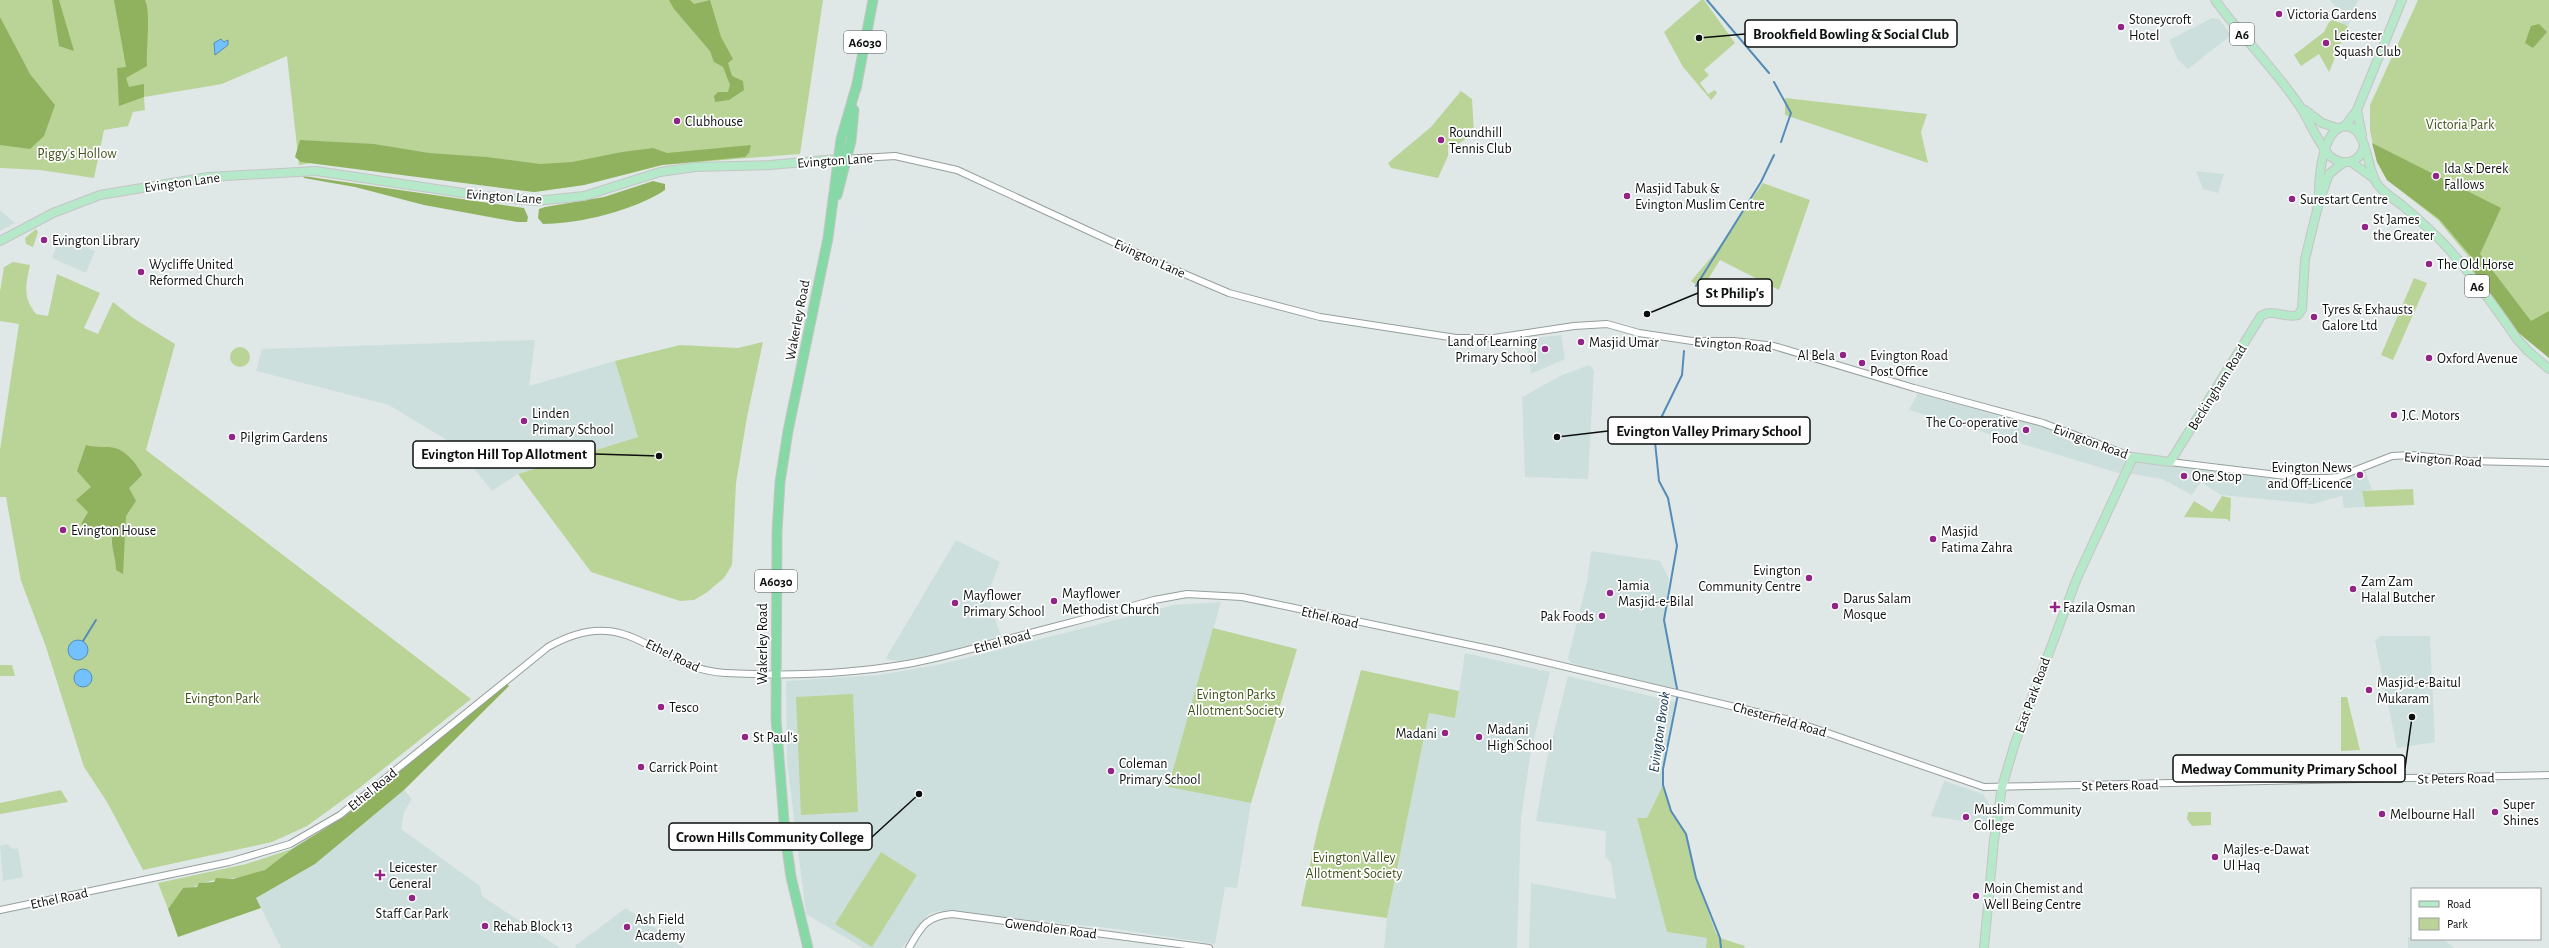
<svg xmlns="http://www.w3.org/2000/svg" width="2549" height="948" font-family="'Alegreya Sans',sans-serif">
	<rect width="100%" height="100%" fill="#dfe8e7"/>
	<g fill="#cddfdc">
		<path d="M2330 0H2358L2348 26 2342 24 2337 9Z"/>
		<path d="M2212 18 2219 19 2231 35 2188 69 2178 60 2169 40Z"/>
		<path d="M2196 171 2224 174 2218 193 2203 189Z"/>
		<path d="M0 210 15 223 0 231Z"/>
		<path d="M60 237 95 251 86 273 52 258Z"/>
		<path d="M1561 335 1565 359 1531 374 1526 339Z"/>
		<path d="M535 340 529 386 615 361 638 437 518 474 492 491 455 445 389 405 256 371 262 349Z"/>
		<path d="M1589 365 1594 370 1588 479 1525 477 1522 397 1560 376Z"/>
		<path d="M1919 390 2043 423 2133 457 2327 478 2364 467 2372 490 2362 491 2365 507 2344 508 2342 496 2313 504 2221 495 2201 482 2192 495 2162 479 2126 473 2125 475 1909 410Z"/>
		<path d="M956 540 1000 562 990 588 991 607 1001 636 942 653 901 661 888 660 886 658Z"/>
		<path d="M1591 551 1660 561 1669 579 1664 620 1676 681 1674 689 1571 663 1568 658 1587 582Z"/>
		<path d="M1221 602 1168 787 1251 803 1237 888 1225 887 1215 944 1109 928 940 911 929 914 902 948H863L806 914 787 761 786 681 879 675 942 664 1174 605Z"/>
		<path d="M2380 636H2430L2435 742 2397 748 2375 641Z"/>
		<path d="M1465 653 1550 672 1531 751 1521 818 1517 948H1384L1387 918 1429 713 1455 718Z"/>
		<path d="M1568 676 1675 702 1663 769V785L1647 818H1637L1667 932 1707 938 1706 948H1529L1531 883 1616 899 1611 863 1605 856 1606 831 1536 821 1546 763Z"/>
		<path d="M1944 781 1983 794 1990 805 1987 825 1931 816Z"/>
		<path d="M404 790 412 799 404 812 401 829 480 886 482 896 560 948H281L256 898 315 864Z"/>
		<path d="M8 844 12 849 18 848 23 877 3 881 0 846Z"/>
		<path d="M626 908 684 948H576L575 946Z"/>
		<path d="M2408 937 2443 939 2454 948H2408Z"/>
	</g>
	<g fill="#bad498">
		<path d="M0 0H823L800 154 662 165 584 185 534 192 317 162 299 165 287 56 222 84 144 97 145 110 133 112 128 126 104 130 94 178 40 170 0 168Z"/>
		<path d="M1701 0H1704L1735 43 1704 70 1709 75 1700 83 1708 94 1715 90 1717 93 1711 100 1683 67 1664 32Z"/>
		<path d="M2418 0H2549V354L2438 220 2387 180 2377 162 2370 131V105Z"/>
		<path d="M2333 20 2348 26 2329 72 2319 54 2301 66 2294 55 2324 32 2329 22Z"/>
		<path d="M1461 91 1472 99 1474 133 1454 147 1448 146V156L1438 178 1391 168 1388 163 1431 127Z"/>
		<path d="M1785 98 1927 114 1921 132 1928 163 1785 115Z"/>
		<path d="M1763 183 1810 200 1779 290 1720 260 1702 289 1691 281 1714 254Z"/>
		<path d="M36 229 38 232 33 247 26 244 25 238Z"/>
		<path d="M13 262 30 265C26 285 22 296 36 314L48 316 57 274 100 293 84 328 98 334 113 302 133 318 175 344 146 450 471 699 358 789 307 826 272 842 143 870 107 802 84 767 46 647 21 581 6 497H0V450L19 324 0 321V292L4 267Z"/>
		<path d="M2414 278 2427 283 2393 360 2381 355Z"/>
		<path d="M763 342 747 417 736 483 732 565 724 578 706 593 694 600 680 601 591 572 518 474 638 437 615 361 680 345 738 348Z"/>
		<circle cx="240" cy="357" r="10"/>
		<path d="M2413 489 2414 505 2365 507 2362 491Z"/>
		<path d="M2222 496 2231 498 2230 522 2227 519 2184 517 2194 501 2212 512Z"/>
		<path d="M1213 628 1297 649 1251 803 1168 787Z"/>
		<path d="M0 665H12L15 676H0Z"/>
		<path d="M1361 670 1459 691 1455 718 1429 713 1387 918 1301 906 1318 828Z"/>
		<path d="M853 694 858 812 801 815 796 697Z"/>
		<path d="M2341 697H2347L2360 750 2341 751Z"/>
		<path d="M1663 785 1671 811 1686 834 1696 878 1716 933 1720 938 1745 946 1744 948H1706L1707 938 1667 932 1637 818H1647Z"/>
		<path d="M61 790 68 802 0 814V803Z"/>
		<path d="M2188 812H2211V825L2192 826 2187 819Z"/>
		<path d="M292 849C283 855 274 865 265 870 247 880 224 877 206 882 196 884 196 889 183 888L168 909 158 883 246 864Z"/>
		<path d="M881 852 917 875 872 947 835 924Z"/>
	</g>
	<g fill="#90b25e">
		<path d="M52 0H59L74 51 59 46Z"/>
		<path d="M114 0H145C151 12 146 49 147 66L126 78 129 87 144 84V97L119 106 117 68 126 67Z"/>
		<path d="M669 0H690L694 4 710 0 721 37 733 59 728 63 732 76 743 81 744 90 729 100 715 102 714 96 718 92H728L730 85 723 67 714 62 710 51 674 9Z"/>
		<path d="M0 17 30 74 55 105 44 136 30 149 0 145Z"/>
		<path d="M2539 24 2547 32 2533 48 2525 43 2531 26Z"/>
		<path d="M300 140 374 144 429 153 486 157 540 164 572 162 622 152 653 148 667 153 751 145 749 153 745 157 662 165 584 185 534 192 301 162 295 157Z"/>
		<path d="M2372 143 2501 208 2480 254 2531 321 2549 311V358L2515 330 2469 268 2474 260 2439 219 2387 180 2377 162Z"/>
		<path d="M303 176 524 208 528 217 527 222H517L424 205 355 187 304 178Z"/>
		<path d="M653 181 665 184V190C635 210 579 224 543 224L538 218 539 209 545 207 604 197Z"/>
		<path d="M86 445C96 448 107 446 115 448 126 451 138 465 142 475L129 488 136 501 126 516 123 574 116 570C116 558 111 548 112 535L94 533 81 524 88 512 76 500 91 487 77 471Z"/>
		<path d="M504 681 509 686 404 790 315 864 256 898 261 908 178 937 168 909 183 888 197 887 199 883 214 882 216 878 233 879 265 870 292 849 345 816Z"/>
	</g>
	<g fill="#74c1ff" stroke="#558cb7">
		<path d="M221 39 224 42 228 40V45L215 55 214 43Z"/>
		<circle cx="78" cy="650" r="10"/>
		<circle cx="83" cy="678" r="9"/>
	</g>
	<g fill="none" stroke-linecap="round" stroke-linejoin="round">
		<g stroke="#558cb7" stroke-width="2">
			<path d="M1707 0 1769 73"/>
			<path d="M1774 82 1791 113 1781 142"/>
			<path d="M1696 286 1761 182 1774 155"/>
			<path d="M1684 351 1682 375 1661 418 1655 442 1659 481 1668 498 1677 546 1664 620 1678 694 1663 769V785L1671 811 1686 834 1696 878 1720 938 1721 948"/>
			<path d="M83 641 96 620"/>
		</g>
		<g stroke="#969e9d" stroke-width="8">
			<g id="minor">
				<path d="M844 159 895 156 957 170 1154 261 1229 293 1320 317 1456 338H1494L1574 326 1607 324 1639 333 1692 341H1734L1774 346 1914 388 2043 423 2133 457"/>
				<path d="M2170 462 2302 478H2327L2338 477 2392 456 2412 455 2468 461 2549 463"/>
				<path d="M0 910 229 862 290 844 340 815 548 647C630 600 653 669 725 673 783 676 850 674 907 664 941 658 974 648 1008 639 1056 626 1105 614 1154 600L1187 594 1242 597 1499 651 1790 720 1984 787 2549 775"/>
				<path d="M909 948C921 927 926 916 952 914L1209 948"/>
			</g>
		</g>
		<g stroke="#c5c5c5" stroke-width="10">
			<g id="major">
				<path d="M2215 0C2241 36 2274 68 2299 105 2308 118 2321 149 2331 157 2344 167 2361 162 2364 146"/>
				<path d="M2305 110 2322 123 2337 128"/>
				<path d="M2357 110 2362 135"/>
				<path d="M2345 126 2357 110 2402 0"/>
				<path d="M2351 162 2372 177"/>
				<path d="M2319 193C2319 176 2323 121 2350 127 2367 131 2367 169 2377 184 2384 193 2394 199 2403 206 2417 218 2432 231 2445 245 2471 273 2495 307 2517 339L2528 351 2549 369"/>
				<path d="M0 241 53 213 100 195 208 177 316 171 483 196 536 201 584 196 660 172 695 167 770 165 837 159"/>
				<path d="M1984 948 1994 840 2002 787 2015 743 2077 578 2133 457 2170 462 2261 316C2272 308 2285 319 2298 315L2302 309 2305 259 2319 202 2329 174 2344 162"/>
			</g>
		</g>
		<g stroke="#c5c5c5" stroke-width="11">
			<g id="highway">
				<path d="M856 89 873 0"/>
				<path d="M837 195 851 141 854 110"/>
				<path d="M808 948 791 877 785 834 776 719 777 532 780 482 788 431 828 238 841 139 857 84"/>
			</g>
		</g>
		<use href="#minor" stroke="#fff" stroke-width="6"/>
		<use href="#major" stroke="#b6e8ca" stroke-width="8"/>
		<use href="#highway" stroke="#86d9a7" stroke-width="9"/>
	</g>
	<g fill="#912486" stroke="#fff" stroke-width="1.5">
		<circle cx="2279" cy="14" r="4"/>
		<circle cx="2121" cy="27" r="4"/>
		<circle cx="2326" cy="43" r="4"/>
		<circle cx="677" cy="121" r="4"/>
		<circle cx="1441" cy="140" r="4"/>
		<circle cx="2436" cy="176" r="4"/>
		<circle cx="1627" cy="196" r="4"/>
		<circle cx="2292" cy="199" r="4"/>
		<circle cx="2365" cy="227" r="4"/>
		<circle cx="44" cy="240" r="4"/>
		<circle cx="2429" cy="264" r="4"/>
		<circle cx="141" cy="272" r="4"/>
		<circle cx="2314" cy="317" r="4"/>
		<circle cx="1581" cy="342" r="4"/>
		<circle cx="1545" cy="349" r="4"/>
		<circle cx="1843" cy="355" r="4"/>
		<circle cx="2429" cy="358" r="4"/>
		<circle cx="1862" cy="363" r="4"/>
		<circle cx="2394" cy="415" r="4"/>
		<circle cx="524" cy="421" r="4"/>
		<circle cx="2026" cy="430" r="4"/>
		<circle cx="232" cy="437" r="4"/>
		<circle cx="2360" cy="475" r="4"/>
		<circle cx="2184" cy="476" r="4"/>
		<circle cx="63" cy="530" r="4"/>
		<circle cx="1933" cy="539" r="4"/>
		<circle cx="1809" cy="578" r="4"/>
		<circle cx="2353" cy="589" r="4"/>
		<circle cx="1610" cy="593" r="4"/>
		<circle cx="1054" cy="601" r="4"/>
		<circle cx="955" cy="603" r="4"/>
		<circle cx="1835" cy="606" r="4"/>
		<path d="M2053 601h4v4h4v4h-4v4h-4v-4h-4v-4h4z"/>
		<circle cx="1602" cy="616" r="4"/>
		<circle cx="2369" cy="690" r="4"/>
		<circle cx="661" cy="707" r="4"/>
		<circle cx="1445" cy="733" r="4"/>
		<circle cx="745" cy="737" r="4"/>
		<circle cx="1479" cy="737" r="4"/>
		<circle cx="641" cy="767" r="4"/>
		<circle cx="1111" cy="771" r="4"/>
		<circle cx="2495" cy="812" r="4"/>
		<circle cx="2382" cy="814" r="4"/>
		<circle cx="1966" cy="817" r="4"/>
		<circle cx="2215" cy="857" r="4"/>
		<path d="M378 869h4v4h4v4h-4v4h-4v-4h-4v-4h4z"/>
		<circle cx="1976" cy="896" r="4"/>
		<circle cx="412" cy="898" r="4"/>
		<circle cx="485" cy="926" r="4"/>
		<circle cx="627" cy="927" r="4"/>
	</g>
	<g text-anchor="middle" stroke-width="3.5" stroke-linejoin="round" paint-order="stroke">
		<g fill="#fff" stroke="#555756" stroke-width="1">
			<rect x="2230" y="23" width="24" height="22" rx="3"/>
			<rect x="844" y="31" width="42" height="22" rx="3"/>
			<rect x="2465" y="275" width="24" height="22" rx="3"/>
			<rect x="755" y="570" width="42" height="22" rx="3"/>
		</g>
		<g font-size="13" font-weight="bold" fill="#0c0f0e">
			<text x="2242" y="39">A6</text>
			<text x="865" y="47">A6030</text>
			<text x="2477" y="291">A6</text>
			<text x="776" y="586">A6030</text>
		</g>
		<g font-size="14" fill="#0c0f0e" stroke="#fff" text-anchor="start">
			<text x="2287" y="19">Victoria Gardens</text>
			<text x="2129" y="24">Stoneycroft<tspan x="2129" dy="16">Hotel</tspan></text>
			<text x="2334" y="40">Leicester<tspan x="2334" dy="16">Squash Club</tspan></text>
			<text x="685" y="126">Clubhouse</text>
			<text x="1449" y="137">Roundhill<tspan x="1449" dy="16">Tennis Club</tspan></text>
			<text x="2444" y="173">Ida &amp; Derek<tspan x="2444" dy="16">Fallows</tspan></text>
			<text x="1635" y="193">Masjid Tabuk &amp;<tspan x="1635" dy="16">Evington Muslim Centre</tspan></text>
			<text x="2300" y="204">Surestart Centre</text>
			<text x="2373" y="224">St James<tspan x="2373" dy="16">the Greater</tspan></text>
			<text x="52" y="245">Evington Library</text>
			<text x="149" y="269">Wycliffe United<tspan x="149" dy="16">Reformed Church</tspan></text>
			<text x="2437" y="269">The Old Horse</text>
			<text x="2322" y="314">Tyres &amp; Exhausts<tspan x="2322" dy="16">Galore Ltd</tspan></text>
			<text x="1537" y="346" text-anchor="end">Land of Learning<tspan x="1537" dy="16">Primary School</tspan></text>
			<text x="1589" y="347">Masjid Umar</text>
			<text x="1835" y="360" text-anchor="end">Al Bela</text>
			<text x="1870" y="360">Evington Road<tspan x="1870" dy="16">Post Office</tspan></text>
			<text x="2437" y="363">Oxford Avenue</text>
			<text x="532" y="418">Linden<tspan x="532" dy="16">Primary School</tspan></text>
			<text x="2402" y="420">J.C. Motors</text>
			<text x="2018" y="427" text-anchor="end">The Co-operative<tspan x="2018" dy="16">Food</tspan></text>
			<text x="240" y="442">Pilgrim Gardens</text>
			<text x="2352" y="472" text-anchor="end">Evington News<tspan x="2352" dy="16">and Off-Licence</tspan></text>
			<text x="2192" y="481">One Stop</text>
			<text x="71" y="535">Evington House</text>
			<text x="1941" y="536">Masjid<tspan x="1941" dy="16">Fatima Zahra</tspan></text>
			<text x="1801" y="575" text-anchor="end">Evington<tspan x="1801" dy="16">Community Centre</tspan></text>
			<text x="2361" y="586">Zam Zam<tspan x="2361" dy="16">Halal Butcher</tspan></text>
			<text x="1618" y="590">Jamia<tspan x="1618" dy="16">Masjid-e-Bilal</tspan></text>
			<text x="1062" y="598">Mayflower<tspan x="1062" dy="16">Methodist Church</tspan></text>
			<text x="963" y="600">Mayflower<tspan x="963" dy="16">Primary School</tspan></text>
			<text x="1843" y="603">Darus Salam<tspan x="1843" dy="16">Mosque</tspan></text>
			<text x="2063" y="612">Fazila Osman</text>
			<text x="1594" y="621" text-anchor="end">Pak Foods</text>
			<text x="2377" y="687">Masjid-e-Baitul<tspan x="2377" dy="16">Mukaram</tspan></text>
			<text x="669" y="712">Tesco</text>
			<text x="1487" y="734">Madani<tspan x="1487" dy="16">High School</tspan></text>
			<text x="1437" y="738" text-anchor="end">Madani</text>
			<text x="753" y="742">St Paul's</text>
			<text x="1119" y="768">Coleman<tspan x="1119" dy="16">Primary School</tspan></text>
			<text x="649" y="772">Carrick Point</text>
			<text x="2503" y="809">Super<tspan x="2503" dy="16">Shines</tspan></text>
			<text x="1974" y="814">Muslim Community<tspan x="1974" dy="16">College</tspan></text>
			<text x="2390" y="819">Melbourne Hall</text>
			<text x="2223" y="854">Majles-e-Dawat<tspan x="2223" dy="16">Ul Haq</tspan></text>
			<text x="389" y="872">Leicester<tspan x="389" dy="16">General</tspan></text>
			<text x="1984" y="893">Moin Chemist and<tspan x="1984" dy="16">Well Being Centre</tspan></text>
			<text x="412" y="918" text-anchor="middle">Staff Car Park</text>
			<text x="635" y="924">Ash Field<tspan x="635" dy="16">Academy</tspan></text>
			<text x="493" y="931">Rehab Block 13</text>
		</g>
		<g font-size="14" fill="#3b5115" stroke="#fff">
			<text x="2460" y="129">Victoria Park</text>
			<text x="77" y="158">Piggy's Hollow</text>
			<text x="1236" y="699">Evington Parks<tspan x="1236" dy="16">Allotment Society</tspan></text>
			<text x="222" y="703">Evington Park</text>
			<text x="1354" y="862">Evington Valley<tspan x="1354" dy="16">Allotment Society</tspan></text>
		</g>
		<g font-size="14" fill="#0c0f0e" stroke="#fff">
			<text transform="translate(835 160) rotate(-4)" y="5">Evington Lane</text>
			<text transform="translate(182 182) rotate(-8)" y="5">Evington Lane</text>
			<text transform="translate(504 196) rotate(4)" y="5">Evington Lane</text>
			<text transform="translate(1150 258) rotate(24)" y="5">Evington Lane</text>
			<text transform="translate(797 320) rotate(-79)" y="5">Wakerley Road</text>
			<text transform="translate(1733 344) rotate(4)" y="5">Evington Road</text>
			<text transform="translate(2217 387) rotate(-58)" y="5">Beckingham Road</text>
			<text transform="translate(2091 441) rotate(20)" y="5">Evington Road</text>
			<text transform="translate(2443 459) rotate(4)" y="5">Evington Road</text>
			<text transform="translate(1330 617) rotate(13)" y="5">Ethel Road</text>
			<text transform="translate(1002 641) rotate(-15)" y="5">Ethel Road</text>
			<text transform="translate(762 644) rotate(-90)" y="5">Wakerley Road</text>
			<text transform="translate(673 655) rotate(26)" y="5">Ethel Road</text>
			<text transform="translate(2032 695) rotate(-70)" y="5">East Park Road</text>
			<text transform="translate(1780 719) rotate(16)" y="5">Chesterfield Road</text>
			<text transform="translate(2456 778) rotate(-1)" y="5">St Peters Road</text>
			<text transform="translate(2120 785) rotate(-1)" y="5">St Peters Road</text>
			<text transform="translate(372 789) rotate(-39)" y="5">Ethel Road</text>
			<text transform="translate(59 898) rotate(-12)" y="5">Ethel Road</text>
			<text transform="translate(1051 928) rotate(7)" y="5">Gwendolen Road</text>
		</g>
		<g font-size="15" font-style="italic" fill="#0e2f48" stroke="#fff">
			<text transform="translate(1659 732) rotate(-82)" y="5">Evington Brook</text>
		</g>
	</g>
	<path fill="none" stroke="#0c0f0e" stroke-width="1.5" d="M1699 38L1745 34M1647 314L1698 293M1557 437L1608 431M659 456L595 454M2412 717L2405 768M919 794L872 837"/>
	<g fill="#0c0f0e" stroke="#fff" stroke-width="1.5">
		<circle cx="1699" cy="38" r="4"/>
		<circle cx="1647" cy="314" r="4"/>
		<circle cx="1557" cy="437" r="4"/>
		<circle cx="659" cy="456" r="4"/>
		<circle cx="2412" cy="717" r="4"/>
		<circle cx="919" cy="794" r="4"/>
	</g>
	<g fill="#fff" stroke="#0c0f0e" stroke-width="1.5">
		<rect x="1745" y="20" width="212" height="27" rx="4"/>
		<rect x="1698" y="279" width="74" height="27" rx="4"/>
		<rect x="1608" y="417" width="202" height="27" rx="4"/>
		<rect x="413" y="441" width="182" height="27" rx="4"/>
		<rect x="2173" y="755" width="232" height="27" rx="4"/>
		<rect x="669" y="823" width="203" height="27" rx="4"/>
	</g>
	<g font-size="15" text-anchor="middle" font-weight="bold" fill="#0c0f0e">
		<text x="1851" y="39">Brookfield Bowling &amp; Social Club</text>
		<text x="1735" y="298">St Philip's</text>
		<text x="1709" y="436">Evington Valley Primary School</text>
		<text x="504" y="459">Evington Hill Top Allotment</text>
		<text x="2289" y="774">Medway Community Primary School</text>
		<text x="770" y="842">Crown Hills Community College</text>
	</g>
	<rect x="2411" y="888" width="130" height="52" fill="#ffffff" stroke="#9e9f9f"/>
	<rect x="2419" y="901" width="20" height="6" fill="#b6e8ca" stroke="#9e9f9f"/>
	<text x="2447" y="908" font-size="12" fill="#0c0f0e">Road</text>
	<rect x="2419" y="918" width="20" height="12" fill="#bad498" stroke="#9e9f9f"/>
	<text x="2447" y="928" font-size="12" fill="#0c0f0e">Park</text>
</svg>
